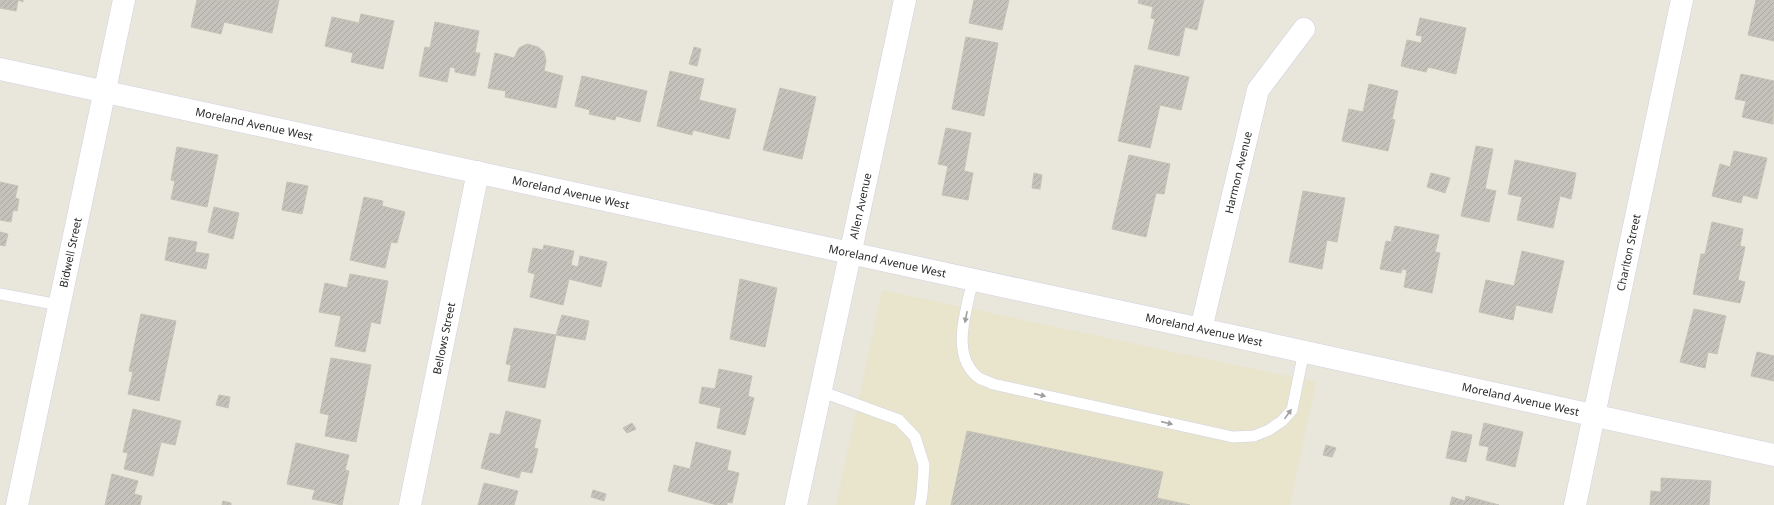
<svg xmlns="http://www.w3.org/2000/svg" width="1774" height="505" font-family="'Noto Sans',sans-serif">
	<defs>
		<pattern id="building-hatch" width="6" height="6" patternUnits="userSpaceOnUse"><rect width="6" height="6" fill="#c5c2bb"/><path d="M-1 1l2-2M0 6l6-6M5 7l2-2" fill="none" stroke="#a9a7a1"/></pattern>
	</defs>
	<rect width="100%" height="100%" fill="#e9e6dc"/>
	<path fill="#e9e5cd" d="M882 290 1316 382 1290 505H836Z"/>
	<g fill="url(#building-hatch)" stroke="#c4c2b6">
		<path d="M0 0H23V2L18 0 16 11 0 8Z"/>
		<path d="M197 0H279L272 33 224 22 221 34 191 27Z"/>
		<path d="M974 0H1009L1002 30 969 23Z"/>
		<path d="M1139 0H1204L1197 30 1185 27 1179 56 1148 49 1155 19 1151 18 1153 7 1138 3Z"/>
		<path d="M1756 0H1774V41L1748 35Z"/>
		<path d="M361 14 394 21 383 69 351 62 353 53 325 46 332 17 359 23Z"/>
		<path d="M1420 18 1466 28 1456 74 1428 67 1426 72 1401 66 1407 40 1421 43 1422 36 1416 35Z"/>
		<path d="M435 22 479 31 475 53H480L475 76 455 72V68L450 67 447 82 419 76 425 47 430 48Z"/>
		<path d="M966 37 998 43 984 116 952 109Z"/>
		<path d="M527 44 538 47 544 52 546 61 544 71 563 76 556 108 505 97 506 91 488 88 495 53 514 58 519 48Z"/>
		<path d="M694 47 701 49 697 66 689 64Z"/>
		<path d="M1135 65 1189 77 1181 110 1160 105 1150 148 1118 141Z"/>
		<path d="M670 71 704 79 699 100 736 109 729 139 693 130 692 135 657 126Z"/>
		<path d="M1741 74 1774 81 1773 124 1742 117 1746 101 1735 99Z"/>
		<path d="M582 76 647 91 640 122 616 116 615 120 589 114 590 110 575 106Z"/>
		<path d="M1369 84 1398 91 1392 119 1395 120 1388 151 1342 141 1349 109 1363 112Z"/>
		<path d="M780 88 816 97 802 159 763 150Z"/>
		<path d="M946 128 971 133 964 171 973 173 968 200 942 195 948 166 938 164Z"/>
		<path d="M1476 146 1493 149 1485 189 1468 185Z"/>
		<path d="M177 147 218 155 207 207 171 199 175 181 171 180Z"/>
		<path d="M1734 151 1767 158 1757 199 1743 195 1741 203 1712 196 1720 164 1730 167Z"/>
		<path d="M1129 155 1170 164 1164 194 1156 193 1146 237 1112 229Z"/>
		<path d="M1515 160 1576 173 1571 199 1560 196 1553 228 1517 220 1522 197 1508 194Z"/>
		<path d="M1034 173 1042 175 1040 189 1032 188Z"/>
		<path d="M1431 173 1450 178 1445 193 1427 187Z"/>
		<path d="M0 182 18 186 15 198 19 199 17 211 13 210 11 222 0 220Z"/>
		<path d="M287 182 308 186 302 214 282 210Z"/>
		<path d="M1468 185 1496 191 1489 222 1461 216Z"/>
		<path d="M1303 191 1345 198 1337 242 1327 240 1322 269 1289 262Z"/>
		<path d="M364 197 383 201 382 206 405 212 397 243 391 242 385 268 350 260Z"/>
		<path d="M214 207 239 213 233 239 208 232Z"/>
		<path d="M1712 222 1743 229 1740 246 1745 247 1738 280 1745 282 1740 303 1693 294 1701 254H1705Z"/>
		<path d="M1395 226 1439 235 1435 252 1440 253 1432 293 1404 287 1407 270 1402 269 1401 273 1380 269 1386 241 1391 242Z"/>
		<path d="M0 232 8 234 5 246 0 245Z"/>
		<path d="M169 237 197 242 195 252 209 254 206 269 165 260Z"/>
		<path d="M544 245 574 251 571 265 578 267 580 256 607 262 601 287 569 279 563 305 530 297 535 274 528 272 533 248 543 250Z"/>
		<path d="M1522 251 1564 261 1552 313 1516 305 1513 320 1479 312 1486 280 1514 286Z"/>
		<path d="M350 274 388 281 380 324 371 322 365 352 335 346 341 316 319 312 325 283 347 288Z"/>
		<path d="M740 279 777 288 765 347 730 339Z"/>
		<path d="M1694 309 1726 316 1717 354 1708 352 1705 368 1680 362Z"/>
		<path d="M141 314 176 321 159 401 128 394 133 372 129 371Z"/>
		<path d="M562 315 589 321 585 340 556 335Z"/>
		<path d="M514 328 556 335 545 388 508 381 511 365 506 364Z"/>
		<path d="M1757 352 1774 356V381L1751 376Z"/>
		<path d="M331 358 371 365 356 442 325 436 329 415 320 413Z"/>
		<path d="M719 369 752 376 748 396 754 398 745 435 717 428 721 408 699 403 702 387 715 389Z"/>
		<path d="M219 395 230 397 228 408 216 405Z"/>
		<path d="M133 409 181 421 175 445 161 442 153 476 124 469 128 453 123 452Z"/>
		<path d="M506 411 541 420 534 448 538 449 532 473 521 471 519 478 481 468 490 433 500 435Z"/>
		<path d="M632 423 636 429 627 433 623 428Z"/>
		<path d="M1484 423 1523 432 1515 467 1486 460 1489 447 1479 445Z"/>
		<path d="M967 431 1163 472 1157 498 1190 505H951Z"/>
		<path d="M1452 431 1472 435 1466 462 1446 458Z"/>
		<path d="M696 442 731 451 727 470 739 473 732 503 727 502V505H717L668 491 674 465 690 469Z"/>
		<path d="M296 443 349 455 345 470 349 471 342 505 312 499 315 490 287 484Z"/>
		<path d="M1326 445 1336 448 1332 457 1323 455Z"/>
		<path d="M112 474 138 481 134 494 142 496 140 505H105Z"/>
		<path d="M1661 478 1711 481 1709 505H1650L1651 491 1661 492Z"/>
		<path d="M484 483 518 491 514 505H478Z"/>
		<path d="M593 490 606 494 604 501 591 497Z"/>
		<path d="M1466 496 1499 505H1450L1452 497 1465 501Z"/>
		<path d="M223 501 231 503V505H222Z"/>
	</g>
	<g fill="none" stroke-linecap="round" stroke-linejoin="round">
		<g stroke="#d1d1e0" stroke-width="12">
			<g id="lane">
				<path d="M973 279C967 310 949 355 979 378 983 380 989 382 993 384L1233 437 1254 436 1269 430 1282 421 1292 410 1304 351"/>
				<path d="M0 294 59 305"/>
				<path d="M820 391 899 420 915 437 924 465 922 494 920 505"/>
			</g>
		</g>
		<g stroke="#d1d1e0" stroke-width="23">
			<g id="street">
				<path id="s1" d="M1201 329 1258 90 1304 29"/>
				<path id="s2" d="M17 505 124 0"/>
				<path id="s3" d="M410 505 478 172"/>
				<path id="s4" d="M796 505 905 0"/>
			</g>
		</g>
		<g stroke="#d1d1e0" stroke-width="23">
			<g id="secondary">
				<path id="s5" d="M0 69 1201 329 1774 455"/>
				<path id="s6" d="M1575 505 1682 0"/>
			</g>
		</g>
		<use href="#lane" stroke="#fff" stroke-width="11"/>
		<use href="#street" stroke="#fff" stroke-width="22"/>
		<use href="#secondary" stroke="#fff" stroke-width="22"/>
	</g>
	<defs><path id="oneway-solid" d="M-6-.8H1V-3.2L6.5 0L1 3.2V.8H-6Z"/></defs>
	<g fill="#9f9f9f">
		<use href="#oneway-solid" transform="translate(966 317) rotate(101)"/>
		<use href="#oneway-solid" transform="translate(1040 395) rotate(13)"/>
		<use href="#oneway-solid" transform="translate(1288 414) rotate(-54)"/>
		<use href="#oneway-solid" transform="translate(1167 423) rotate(13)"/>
	</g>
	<g text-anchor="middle" stroke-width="3" stroke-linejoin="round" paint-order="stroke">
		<g font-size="11" fill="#292929" stroke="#fff">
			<text dy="4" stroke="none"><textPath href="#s5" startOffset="260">Moreland Avenue West</textPath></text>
			<text dy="4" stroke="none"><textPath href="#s1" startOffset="161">Harmon Avenue</textPath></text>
			<text dy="4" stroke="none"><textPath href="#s5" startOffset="584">Moreland Avenue West</textPath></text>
			<text dy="4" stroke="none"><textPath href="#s4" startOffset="306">Allen Avenue</textPath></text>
			<text dy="4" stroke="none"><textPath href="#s2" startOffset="258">Bidwell Street</textPath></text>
			<text dy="4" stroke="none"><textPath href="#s6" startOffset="258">Charlton Street</textPath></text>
			<text dy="4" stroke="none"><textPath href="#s5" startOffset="908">Moreland Avenue West</textPath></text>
			<text dy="4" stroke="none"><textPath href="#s5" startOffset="1232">Moreland Avenue West</textPath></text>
			<text dy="4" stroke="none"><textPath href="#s3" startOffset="170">Bellows Street</textPath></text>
			<text dy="4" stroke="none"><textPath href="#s5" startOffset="1556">Moreland Avenue West</textPath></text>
		</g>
	</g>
</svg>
